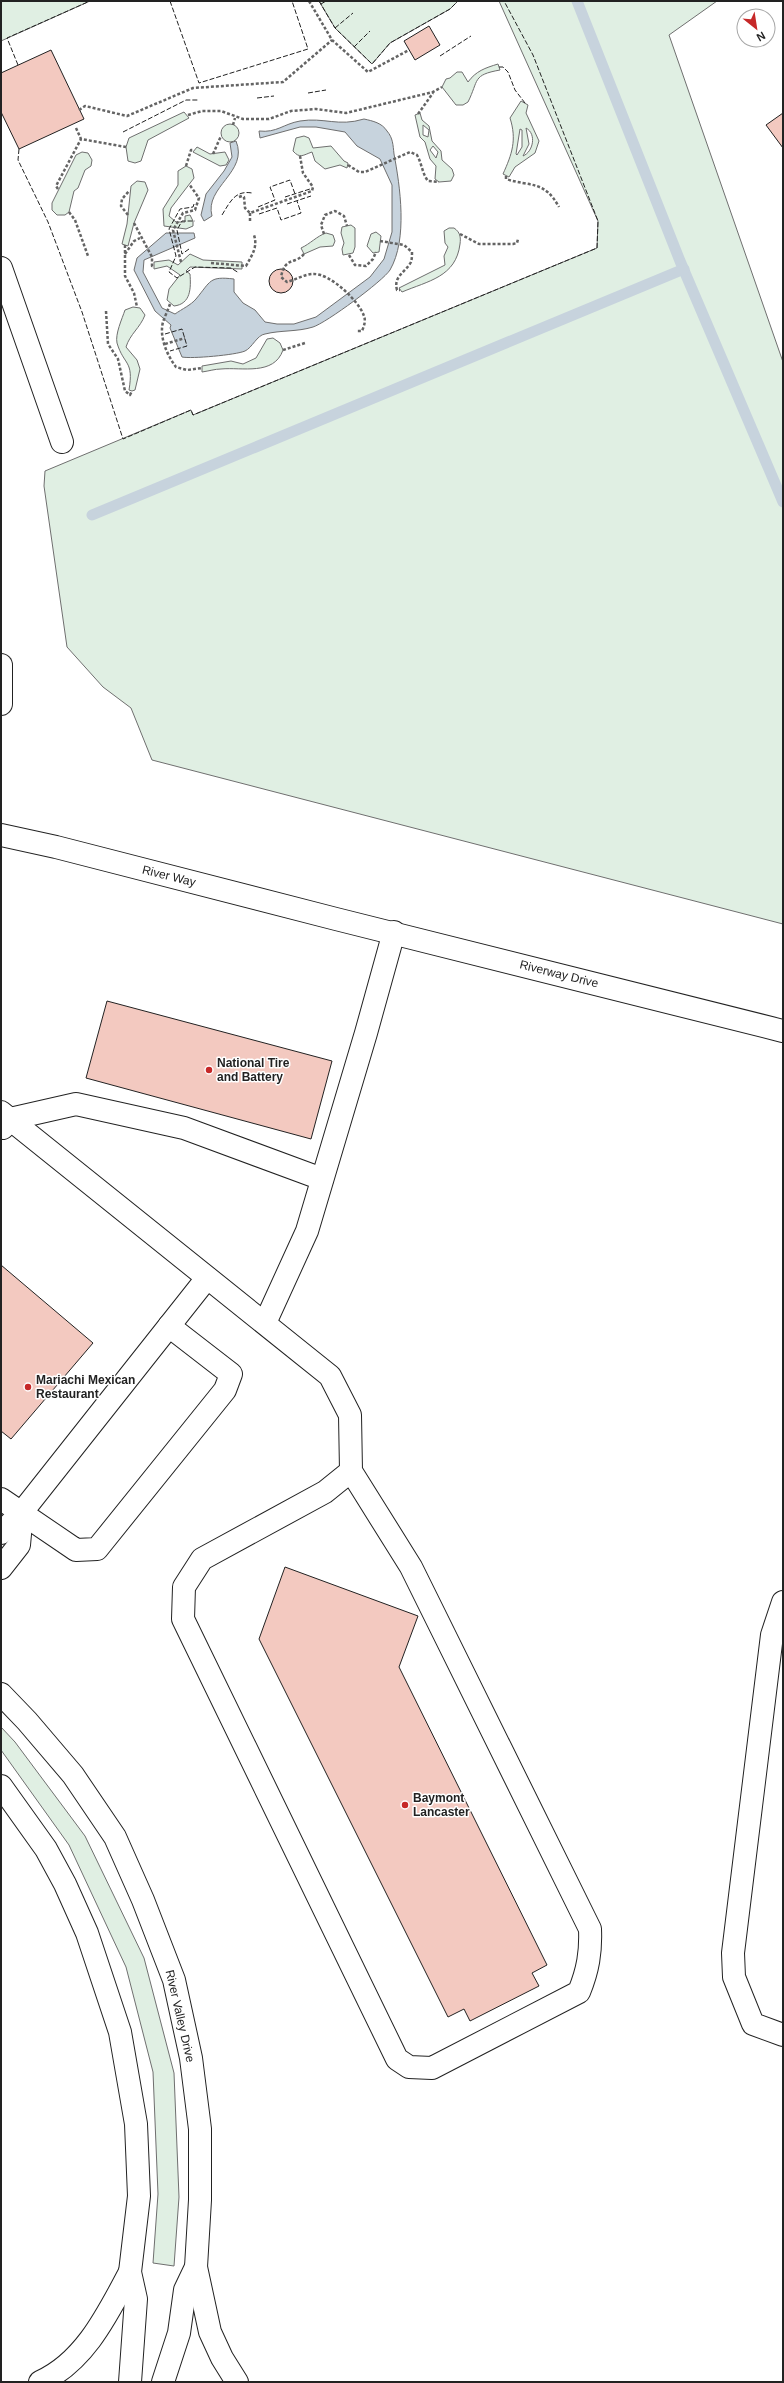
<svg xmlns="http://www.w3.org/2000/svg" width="784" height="2383" font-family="Helvetica,sans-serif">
	<rect width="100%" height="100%" fill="#fff"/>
	<g fill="#e0efe3" stroke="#6f6f6f" fill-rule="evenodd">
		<path d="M1 1H90L1 41Z"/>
		<path d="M319 1H458L450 9 390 43 372 64 335 28Z"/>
		<path d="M499 1H717L669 35 783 362V924L152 760 131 708 103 687 67 647 44 486 45 471 191 410 193 415 597 248 598 221Z"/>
		<path d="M498 64 500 70C472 75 479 80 468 102L463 105H456L442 87 446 79 450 78 457 72H462L468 82C476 71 485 68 498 64Z"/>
		<path d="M521 101 528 105 526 113 539 141 535 153 515 167 509 177 503 174C512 154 517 140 510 118ZM526 128C537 134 533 152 523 156L529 144ZM520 129 522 130V147L517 155 516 154Z"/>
		<path d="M184 112 189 118 148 140 141 161 135 163 128 161 126 147 129 138Z"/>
		<path d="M420 113 422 120 429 126 432 141 441 151 442 160 452 169 454 175 451 181 439 182 435 179 436 166 430 159 425 142 420 137 415 115ZM423 125 429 130 428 137 423 135ZM433 146 438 152 436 158 430 150Z"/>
		<circle cx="230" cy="133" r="9"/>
		<path d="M304 136 309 138 313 148 331 146 344 161 348 163 347 168 340 165 325 169 315 161 312 152C303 155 300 159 293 151L296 138Z"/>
		<path d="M197 147 210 154 225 152 229 160 226 165 220 166 193 152Z"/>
		<path d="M82 152 88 153 92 160 91 166 85 170 78 188 74 191 69 212 65 215H57L52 210V203L76 155Z"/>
		<path d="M186 166 192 169 194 178 171 208 169 216 176 222H185V216L190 215 193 221V226L186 229 164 226 163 209 178 185V171Z"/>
		<path d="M137 181 145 182 148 190 134 223 128 246 122 244 127 224 131 186Z"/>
		<path d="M351 225 355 228V247L353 253 343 255 342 249 344 243 341 233 342 227Z"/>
		<path d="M449 228H454C460 232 461 237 460 244 456 277 428 281 402 292L399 288 445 265 444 256 448 247 445 243 444 231Z"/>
		<path d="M376 232 381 236 379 252 373 253 367 246 371 234Z"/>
		<path d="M326 233 333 235 335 241 333 246 320 247 304 254 301 248C310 244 317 236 326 233Z"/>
		<path d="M190 254 203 260 242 262V269L190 267 186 271 190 274C191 288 191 304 174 306L167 300 169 289 180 275 167 266 154 269V262L169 260 178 265Z"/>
		<path d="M133 307 140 308 145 315C140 328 130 334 126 347L137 360 140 369 135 390 132 391 129 390C134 360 124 366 117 343 115 334 122 319 125 310Z"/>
		<path d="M273 338 280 343 283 350C274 376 242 367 221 369 215 369 209 371 202 372V366L231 361 243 364 256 358 267 339Z"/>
		<path d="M1 1727 15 1742 85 1836 144 1958 174 2073 179 2197 174 2266 153 2263 158 2194 153 2072 126 1967 69 1845 1 1750Z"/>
	</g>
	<g fill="#c7d3dd" stroke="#6f6f6f">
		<path d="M364 119C373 121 382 123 387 131 393 138 393 145 394 154 400 186 408 239 390 270 383 281 326 323 313 327 297 332 281 330 265 334 257 335 252 348 245 351 236 355 191 359 182 357L170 328 171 325 155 311 134 270 137 258 166 233H194L195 238 144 260 143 272 162 308 175 314C182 309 191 305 196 299 211 281 209 276 234 279V292L243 303 255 310 265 322 277 324H294L316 317 370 277 384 259 392 232V185L380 159 357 146 345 132 316 127H300L260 138 259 131C277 133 283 124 300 121 324 117 338 127 364 119Z"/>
		<path d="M236 141C249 172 204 187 212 216L204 221 201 215 206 194 224 171 232 157 230 143Z"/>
	</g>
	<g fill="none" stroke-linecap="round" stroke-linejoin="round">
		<g stroke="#c7d3dd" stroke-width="11">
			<path d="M577 1 680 261 783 502"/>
			<path d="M92 515 684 269"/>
		</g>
	</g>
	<g fill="#f3c9c0" stroke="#222">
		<path d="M429 26 440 45 415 60 404 41Z"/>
		<path d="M51 50 84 119 19 149 1 112V73Z"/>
		<path d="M783 113V148L766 125Z"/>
		<circle cx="281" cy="281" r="12"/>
		<path d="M107 1001 332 1061 311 1139 86 1078Z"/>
		<path d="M1 1265 93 1343 11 1439 1 1431Z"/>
		<path d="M285 1567 418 1616 399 1667 547 1965 532 1973 539 1986 470 2021 464 2009 448 2017 259 1639Z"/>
	</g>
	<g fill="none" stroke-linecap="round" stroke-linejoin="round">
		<g stroke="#222" stroke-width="24">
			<g id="minor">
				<path d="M1 268 62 442"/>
				<path d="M1 665V704"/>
				<path d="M1 835 56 847 336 919 783 1031"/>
				<path d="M1 1112 330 1376 350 1415 351 1471 411 1567 590 1929C591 1952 588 1970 579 1992L432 2068 409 2067 397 2059 183 1619 184 1587 202 1559 325 1492 351 1471"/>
				<path d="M3 1128 10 1119 76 1104 184 1128 322 1179"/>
				<path d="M265 1323 307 1231 366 1033 394 932"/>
				<path d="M1 1499 76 1550 97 1549 225 1390 231 1374 169 1326"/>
				<path d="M1 1533 22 1512 207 1278"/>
				<path d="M1 1568 19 1545 22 1512"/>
				<path d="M783 1602 772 1635 733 1953 734 1977 753 2024 783 2035"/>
				<path d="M1 1694 27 1721 73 1775 115 1837 143 1900 174 1980 191 2058 200 2129V2200L196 2267 185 2290 179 2333 163 2382"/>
				<path d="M1 1786 46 1849 65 1884 87 1933 120 2032 136 2124 139 2196 130 2272 136 2299 130 2382"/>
				<path d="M40 2382C85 2362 108 2313 130 2272"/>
			</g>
		</g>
		<g stroke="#222" stroke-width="24">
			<path id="major" d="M196 2267 210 2332 222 2358 237 2382"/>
		</g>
		<g stroke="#646464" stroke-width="2.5" stroke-dasharray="3 2" stroke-linecap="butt">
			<path d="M309 1 332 40 368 72 409 50"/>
			<path d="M79 110 85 106 127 116 193 88 283 82 332 40"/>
			<path d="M418 114 433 93"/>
			<path d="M188 115 202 111H221L243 119H269L291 111 316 109 346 113 433 92 442 87"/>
			<path d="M233 125 235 118"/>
			<path d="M76 128 81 139 126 147"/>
			<path d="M213 154 221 136"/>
			<path d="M348 165 359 172H365L410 152 417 155C422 164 422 173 428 181L439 182"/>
			<path d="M186 166 191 150H194"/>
			<path d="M506 176V179C531 187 544 180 559 207"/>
			<path d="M58 189 56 186 81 139"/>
			<path d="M239 197 242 196 244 197 245 208 250 213 312 191 313 187 303 173 300 156"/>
			<path d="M69 212 75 220 88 256"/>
			<path d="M128 215 121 206 122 199 129 191"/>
			<path d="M250 221V213"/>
			<path d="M134 223 152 257V266H153"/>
			<path d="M324 234 321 225 325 215 335 211 344 216 347 226"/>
			<path d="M460 234 479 244H513L517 243 518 239"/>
			<path d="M380 241 404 245 412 252C412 255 412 259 411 262 406 272 393 276 397 290H400"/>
			<path d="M125 245V276L134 293 137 307"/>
			<path d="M125 254 134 241 140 238"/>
			<path d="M304 254C295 265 285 256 281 277L287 282C295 280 305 274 313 274 330 273 359 301 364 316 366 321 364 326 362 331H356"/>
			<path d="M349 255 355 265 366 266 373 259 376 252"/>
			<path d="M181 262 173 230 183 213 195 210 199 198 189 184"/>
			<path d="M211 263 246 266C252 255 258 247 254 235"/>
			<path d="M170 304C168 310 165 316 163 322 159 337 167 355 176 367L187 370 202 368"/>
			<path d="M106 311 108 344 118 359 125 391 130 395 132 391"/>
			<path d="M165 344 185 338"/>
			<path d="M283 350 305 343"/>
		</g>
		<use href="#minor" stroke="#fff" stroke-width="22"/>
		<use href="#major" stroke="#fff" stroke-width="22"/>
		<g stroke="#222" stroke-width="1" stroke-dasharray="5 2" stroke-linecap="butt">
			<path d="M170 1 199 83 308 49 292 1"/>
			<path d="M319 1 335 28 372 64 390 43 450 9 458 1"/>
			<path d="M321 4 326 1"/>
			<path d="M335 28 353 13"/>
			<path d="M354 47 370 31"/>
			<path d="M440 56 471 36"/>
			<path d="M18 65 7 38 90 1"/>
			<path d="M499 67H503L508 72 515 90 525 103"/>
			<path d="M308 93 326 90"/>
			<path d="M257 98 274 96"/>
			<path d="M123 132 186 100H199"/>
			<path d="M19 149 18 160 48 222 82 312 123 439 191 410 193 415 597 248 598 221 533 55 504 1"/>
			<path d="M285 197 310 189"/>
			<path d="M194 204 193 207 180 209 169 229 176 256 169 272 177 278 195 267 231 268 239 273"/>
			<path d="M287 204 311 196"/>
			<path d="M258 207 275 200 270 187 290 180 295 194"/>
			<path d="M259 214 277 208 281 220 301 213 297 201"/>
			<path d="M222 215C230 202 235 190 252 193"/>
			<path d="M189 249 182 254 177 230 182 221H195"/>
			<path d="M165 334 182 329 187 346 170 351"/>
		</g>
	</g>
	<g fill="#c62828" stroke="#fff" stroke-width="1.5">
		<circle cx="209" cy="1070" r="4"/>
		<circle cx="28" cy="1387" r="4"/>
		<circle cx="405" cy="1805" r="4"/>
	</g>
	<g text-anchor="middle" stroke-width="3" stroke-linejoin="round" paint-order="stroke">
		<g font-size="12" fill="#222" stroke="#fff">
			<text transform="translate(169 876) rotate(14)" y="4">River Way</text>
			<text transform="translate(559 974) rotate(14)" y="4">Riverway Drive</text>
			<text transform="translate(180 2016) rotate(77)" y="4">River Valley Drive</text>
		</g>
		<g font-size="12" font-weight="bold" fill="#222" stroke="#fff" text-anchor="start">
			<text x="217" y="1067">National Tire<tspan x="217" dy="14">and Battery</tspan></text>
			<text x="36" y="1384">Mariachi Mexican<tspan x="36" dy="14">Restaurant</tspan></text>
			<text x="413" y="1802">Baymont<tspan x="413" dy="14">Lancaster</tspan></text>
		</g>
	</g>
	<rect width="784" height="2383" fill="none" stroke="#222222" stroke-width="4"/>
	<g transform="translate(756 28) rotate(150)"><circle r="19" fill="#ffffff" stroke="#a7a7a7"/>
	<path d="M0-3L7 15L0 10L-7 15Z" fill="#c62828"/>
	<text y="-6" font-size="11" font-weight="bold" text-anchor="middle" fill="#222222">N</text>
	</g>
</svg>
